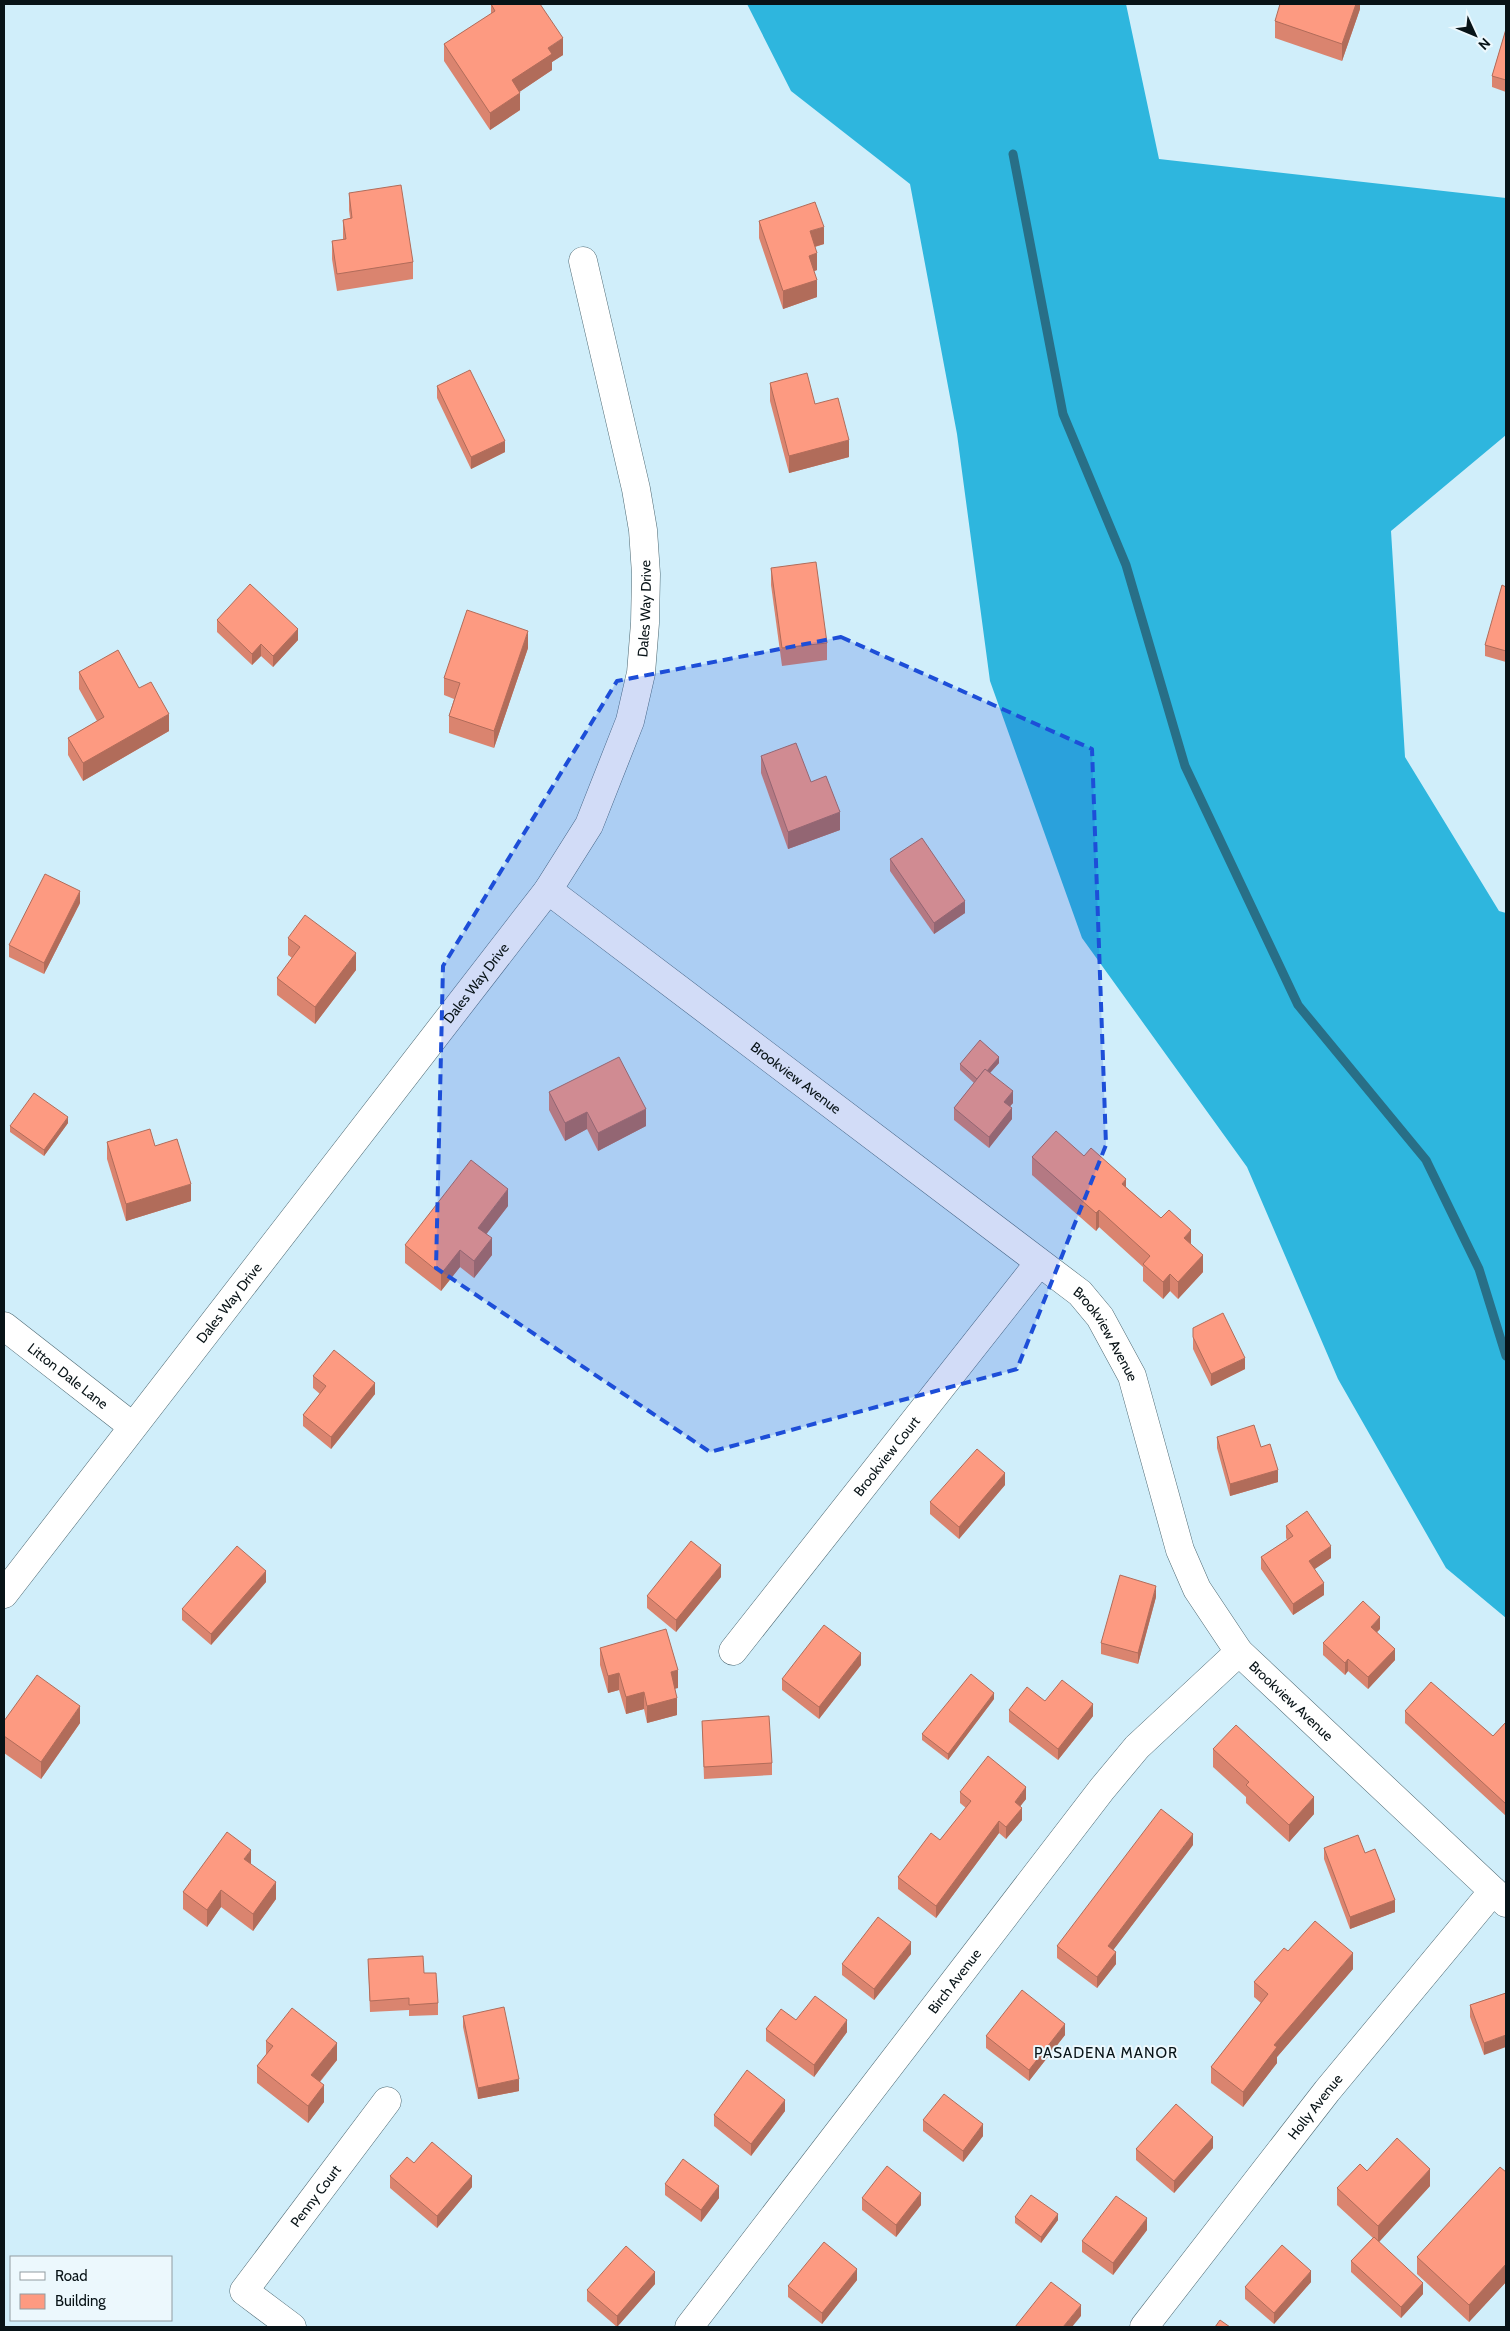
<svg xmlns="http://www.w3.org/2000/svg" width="1510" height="2331" font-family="Cabin,sans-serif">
	<rect width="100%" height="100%" fill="#d0eefa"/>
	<path fill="#2eb6de" d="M747 4H1126L1159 159 1506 198V435L1391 531 1405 757 1499 911 1506 913V1618L1446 1568 1338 1379 1247 1167 1082 938 990 681 957 434 910 184 791 91Z"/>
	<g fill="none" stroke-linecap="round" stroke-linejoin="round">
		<path stroke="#286f87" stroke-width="9" d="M1013 154 1063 414 1126 565 1185 766 1298 1005 1426 1160 1479 1269 1506 1356"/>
		<g stroke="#4e6973" stroke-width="29">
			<g id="minor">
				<path id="s1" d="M548 890 1080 1293 1100 1317 1132 1376 1180 1550 1197 1589 1239 1652 1506 1903"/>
				<path id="s2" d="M4 1326 132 1426"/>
				<path id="s3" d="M4 1594 548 890 589 825 630 721 641 673 645 623 646 574 643 530 636 489 583 261"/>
				<path id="s4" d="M733 1651 1039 1263"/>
				<path id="s5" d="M292 2327 244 2291 387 2101"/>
				<path id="s6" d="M689 2327 1102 1789 1137 1747 1239 1652"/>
				<path id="s7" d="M1144 2327 1327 2091 1493 1891"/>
			</g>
		</g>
		<use href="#minor" stroke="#fff" stroke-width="28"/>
	</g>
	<g fill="#da846f">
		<path d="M491 4 563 55 552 62V70L519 92 520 110 490 130 444 61V44L491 14Z"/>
		<path d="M1360 4V9L1342 61 1275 38V21Z"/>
		<path d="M1506 29V92L1492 87V76Z"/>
		<path d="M349 193 413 262V279L337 291 332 259V241L343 240V220L350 218 349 210Z"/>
		<path d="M759 221 824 244 815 247 817 270 814 271 817 297 783 309 759 238Z"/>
		<path d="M770 383 815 404 849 457 789 473 770 401Z"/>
		<path d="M437 386 505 452 471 469 437 398Z"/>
		<path d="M771 568 827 643V660L782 666 771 585Z"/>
		<path d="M1506 587V662L1485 656V645Z"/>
		<path d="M217 620 298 640 273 667 261 656 252 665 217 632Z"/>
		<path d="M528 648 494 748 449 733V716L454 699 444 695V678Z"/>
		<path d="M79 672 139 688 169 731 83 781 68 755V738L97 721 79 689Z"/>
		<path d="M761 756 811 782 840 830 788 849 761 773Z"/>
		<path d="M890 859 965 913 934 934 890 871Z"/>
		<path d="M80 903 44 974 9 957V945Z"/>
		<path d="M288 938 356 970 315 1024 277 995V978L292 958 288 955Z"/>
		<path d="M999 1063 990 1073 1013 1103 1010 1106 1012 1119 989 1148 954 1120V1108L974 1083 960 1070V1064Z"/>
		<path d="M549 1092 646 1126 598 1151 587 1129 565 1141 549 1110Z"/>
		<path d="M68 1123 44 1156 10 1132V1126Z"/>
		<path d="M107 1142 155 1146 191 1201 126 1221 107 1159Z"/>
		<path d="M1084 1156 1126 1187 1161 1218 1191 1244 1203 1272 1178 1299 1170 1291 1163 1299 1143 1281V1267L1099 1227 1096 1231 1032 1175V1157Z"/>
		<path d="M508 1206 486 1234 492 1255 474 1278 460 1267 441 1291 405 1263V1245Z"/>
		<path d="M1193 1328 1245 1369 1211 1386 1193 1349Z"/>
		<path d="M313 1376 375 1394 331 1449 303 1426V1415L320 1394 313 1388Z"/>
		<path d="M1217 1437 1261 1447 1278 1482 1230 1496 1217 1448Z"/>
		<path d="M1005 1485 959 1539 930 1514V1502Z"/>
		<path d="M1286 1526 1331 1558 1314 1569 1324 1595 1293 1615 1261 1569V1557L1287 1540 1286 1538Z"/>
		<path d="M721 1577 676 1632 647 1608V1596Z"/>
		<path d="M266 1582 211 1645 182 1620V1609Z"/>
		<path d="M1156 1597 1138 1664 1101 1654V1643Z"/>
		<path d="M1380 1629 1377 1632 1395 1660 1368 1689 1348 1671 1345 1675 1323 1655V1643Z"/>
		<path d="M600 1648 678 1688H675L677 1715 647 1723 644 1709 626 1714 619 1690 608 1693 600 1665Z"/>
		<path d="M861 1665 819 1719 782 1690V1679Z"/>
		<path d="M994 1699 948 1760 922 1740V1734Z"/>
		<path d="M1045 1701 1093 1716 1058 1760 1009 1722V1710Z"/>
		<path d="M1405 1711 1493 1736 1506 1722V1816L1405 1723Z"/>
		<path d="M4 1721 80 1723 41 1779 4 1753Z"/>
		<path d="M702 1721 772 1763V1775L704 1779Z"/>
		<path d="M1213 1749 1314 1814 1289 1842 1246 1803V1797L1213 1767Z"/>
		<path d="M960 1792 1026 1799 1020 1806 1022 1820 1006 1839 999 1833 936 1918 898 1889V1877L940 1840 966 1808 960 1803Z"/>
		<path d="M1193 1845 1113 1950 1116 1964 1097 1988 1057 1958V1946Z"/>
		<path d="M1324 1848 1365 1853 1395 1912 1350 1929 1324 1859Z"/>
		<path d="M251 1864 276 1899 253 1931 221 1907 207 1927 183 1909V1892Z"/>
		<path d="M1288 1951 1353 1969 1277 2057V2063L1243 2107 1211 2083V2067L1261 2003 1254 1997V1982Z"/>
		<path d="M911 1954 874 2000 842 1975V1964Z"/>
		<path d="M368 1959 424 1973 438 2003V2015L409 2016V2010L370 2012Z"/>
		<path d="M1506 1993 1484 2055 1470 2017V2005Z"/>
		<path d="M463 2016 519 2091 478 2099 463 2027Z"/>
		<path d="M796 2020 847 2032 814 2077 766 2041V2029Z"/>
		<path d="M1065 2035 1029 2081 986 2048V2036Z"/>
		<path d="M266 2041 337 2060 320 2082 324 2102 308 2123 257 2083V2066L266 2055Z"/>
		<path d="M785 2111 751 2156 714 2126V2115Z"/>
		<path d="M923 2120 983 2136 963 2162 923 2131Z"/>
		<path d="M1213 2148 1174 2193 1136 2160V2149Z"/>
		<path d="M414 2163 472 2187 437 2228 390 2188V2176Z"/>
		<path d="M1367 2171 1430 2186 1379 2242 1423 2294 1401 2318 1351 2272V2261L1373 2238 1337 2205V2188Z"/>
		<path d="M1506 2172V2282L1469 2322 1417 2274V2257Z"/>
		<path d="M665 2184 719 2198 701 2222 665 2195Z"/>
		<path d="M862 2198 921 2205 896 2237 862 2210Z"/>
		<path d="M1015 2217 1058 2220 1041 2243 1015 2223Z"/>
		<path d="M1147 2230 1113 2275 1082 2252V2241Z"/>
		<path d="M857 2280 822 2324 788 2297V2286Z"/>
		<path d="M1311 2282 1274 2324 1245 2299V2287Z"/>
		<path d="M655 2284 617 2327 587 2301V2290Z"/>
	</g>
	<g fill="#b16c5a">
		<path d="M1356 4H1360V9L1342 61V44Z"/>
		<path d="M563 38V55L552 62V70L512 97V80L548 48Z"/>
		<path d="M520 93V110L490 130V113Z"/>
		<path d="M824 227V244L810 248V231Z"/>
		<path d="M817 253V270L809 273V256Z"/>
		<path d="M817 280V297L783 309V291Z"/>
		<path d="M849 440V457L789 473V456Z"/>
		<path d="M505 441V452L471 469V457Z"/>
		<path d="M5 558V575L4 580V562Z"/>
		<path d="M298 629V640L273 667V656Z"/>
		<path d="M528 631V648L494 748V731Z"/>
		<path d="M261 644V656L252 665V654Z"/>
		<path d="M169 714V731L83 781V763Z"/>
		<path d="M840 812V830L788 849V832Z"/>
		<path d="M80 891V903L44 974V963Z"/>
		<path d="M965 901V913L934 934V923Z"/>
		<path d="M356 953V970L315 1024V1007Z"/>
		<path d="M999 1057V1063L978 1086V1080Z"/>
		<path d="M1013 1091V1103L1004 1113V1102Z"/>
		<path d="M1012 1108V1119L989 1148V1137Z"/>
		<path d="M646 1109V1126L598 1151V1133Z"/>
		<path d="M587 1112V1129L565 1141V1123Z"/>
		<path d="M68 1117V1123L44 1156V1150Z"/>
		<path d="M1126 1179V1197L1122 1184Z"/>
		<path d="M191 1184V1201L126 1221V1204Z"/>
		<path d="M508 1189V1206L478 1245V1228Z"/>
		<path d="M1099 1210V1227L1096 1231V1213Z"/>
		<path d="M1191 1230V1248L1184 1238Z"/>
		<path d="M492 1238V1255L474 1278V1261Z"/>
		<path d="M460 1250V1267L441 1291V1274Z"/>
		<path d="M1203 1255V1272L1178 1299V1282Z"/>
		<path d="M1170 1274V1291L1163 1299V1282Z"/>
		<path d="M1245 1358V1369L1211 1386V1374Z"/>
		<path d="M375 1383V1394L331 1449V1437Z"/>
		<path d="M1278 1470V1482L1230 1496V1484Z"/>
		<path d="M1005 1473V1485L959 1539V1527Z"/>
		<path d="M1331 1546V1558L1309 1573V1561Z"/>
		<path d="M721 1565V1577L676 1632V1620Z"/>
		<path d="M266 1571V1582L211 1645V1634Z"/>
		<path d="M1324 1583V1595L1293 1615V1604Z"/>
		<path d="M1156 1586V1597L1138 1664V1653Z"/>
		<path d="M1380 1617V1629L1371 1638V1627Z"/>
		<path d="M1395 1649V1660L1368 1689V1677Z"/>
		<path d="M861 1653V1665L819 1719V1707Z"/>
		<path d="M1348 1659V1671L1345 1675V1663Z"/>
		<path d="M678 1670V1688L671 1690V1672Z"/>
		<path d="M619 1673V1690L608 1693V1676Z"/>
		<path d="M644 1692V1709L626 1714V1697Z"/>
		<path d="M994 1693V1699L948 1760V1754Z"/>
		<path d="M677 1698V1715L647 1723V1706Z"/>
		<path d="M1093 1704V1716L1058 1760V1749Z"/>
		<path d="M80 1706V1723L41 1779V1762Z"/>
		<path d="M1026 1787V1799L1015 1813V1802Z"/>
		<path d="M1314 1797V1814L1289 1842V1825Z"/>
		<path d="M1022 1808V1820L1006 1839V1827Z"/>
		<path d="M999 1821V1833L936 1918V1906Z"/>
		<path d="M1193 1834V1845L1108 1957V1946Z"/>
		<path d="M251 1850V1867L244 1859Z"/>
		<path d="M276 1882V1899L253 1931V1914Z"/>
		<path d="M221 1890V1907L207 1927V1910Z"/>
		<path d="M1395 1900V1912L1350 1929V1917Z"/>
		<path d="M911 1942V1954L874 2000V1989Z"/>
		<path d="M1116 1952V1964L1097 1988V1977Z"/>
		<path d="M1353 1953V1969L1277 2057V2063L1243 2107V2092L1274 2045Z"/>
		<path d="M847 2020V2032L814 2077V2065Z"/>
		<path d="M1065 2024V2035L1029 2081V2070Z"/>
		<path d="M1506 2035V2047L1484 2055V2043Z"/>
		<path d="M337 2043V2060L311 2092V2075Z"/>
		<path d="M519 2079V2091L478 2099V2088Z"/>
		<path d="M324 2085V2102L308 2123V2106Z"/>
		<path d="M785 2100V2111L751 2156V2144Z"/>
		<path d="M983 2124V2136L963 2162V2151Z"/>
		<path d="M1213 2137V2148L1174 2193V2181Z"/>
		<path d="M1430 2169V2186L1378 2243V2226Z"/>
		<path d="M472 2176V2187L437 2228V2216Z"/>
		<path d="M719 2186V2198L701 2222V2210Z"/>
		<path d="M921 2193V2205L896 2237V2225Z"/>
		<path d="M1058 2214V2220L1041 2243V2237Z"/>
		<path d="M1147 2218V2230L1113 2275V2263Z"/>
		<path d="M1506 2264V2282L1469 2322V2305Z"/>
		<path d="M857 2269V2280L822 2324V2313Z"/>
		<path d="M1311 2271V2282L1274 2324V2313Z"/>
		<path d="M655 2272V2284L617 2327V2316Z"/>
		<path d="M1423 2283V2294L1401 2318V2307Z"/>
		<path d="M1081 2305V2316L1072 2327H1063Z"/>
	</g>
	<g fill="#fd9a81" stroke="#b16c5a">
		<path d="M491 4H540L563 38 548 48 552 54 512 80 520 93 490 113 444 44 495 11Z"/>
		<path d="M1280 4H1356L1342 44 1275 21Z"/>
		<path d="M1506 29V80L1492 76Z"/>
		<path d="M401 185 413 262 337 274 332 241 346 239 343 220 352 218 349 193Z"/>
		<path d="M815 202 824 227 810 231 817 253 809 256 817 280 783 291 759 221Z"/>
		<path d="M470 370 505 441 471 457 437 386Z"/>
		<path d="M807 373 815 404 838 398 849 440 789 456 770 383Z"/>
		<path d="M816 562 827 643 782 648 771 568Z"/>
		<path d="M250 584 298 629 273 656 261 644 252 654 217 620Z"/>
		<path d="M1502 585 1506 587V651L1485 645Z"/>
		<path d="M467 610 528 631 494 731 449 716 460 683 444 678Z"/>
		<path d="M118 650 139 688 151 682 169 714 83 763 68 738 104 717 79 672Z"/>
		<path d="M796 743 811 782 826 776 840 812 788 832 761 756Z"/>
		<path d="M922 838 965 901 934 923 890 859Z"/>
		<path d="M45 874 80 891 44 963 9 945Z"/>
		<path d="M305 915 356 953 315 1007 277 978 300 947 288 938Z"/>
		<path d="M980 1040 999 1057 987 1071 985 1069 977 1079 960 1064Z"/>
		<path d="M619 1057 646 1109 598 1133 587 1112 565 1123 549 1092Z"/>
		<path d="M985 1069 1013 1091 1004 1102 1012 1108 989 1137 954 1108Z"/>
		<path d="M34 1093 68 1117 44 1150 10 1126Z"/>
		<path d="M150 1129 155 1146 177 1139 191 1184 126 1204 107 1142Z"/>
		<path d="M1056 1131 1084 1156 1091 1148 1126 1179 1122 1184 1161 1218 1169 1210 1191 1230 1184 1238 1203 1255 1178 1282 1170 1274 1163 1282 1143 1264 1150 1256 1099 1210 1096 1213 1032 1157Z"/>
		<path d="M471 1160 508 1189 478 1228 492 1238 474 1261 460 1250 441 1274 405 1245Z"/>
		<path d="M1223 1313 1245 1358 1211 1374 1193 1337V1328Z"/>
		<path d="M334 1350 375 1383 331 1437 303 1415 326 1386 313 1376Z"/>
		<path d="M1254 1425 1261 1447 1270 1444 1278 1470 1230 1484 1217 1437Z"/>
		<path d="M977 1449 1005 1473 959 1527 930 1502Z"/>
		<path d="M1307 1511 1331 1546 1309 1561 1324 1583 1293 1604 1261 1557 1293 1536 1286 1526Z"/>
		<path d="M691 1541 721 1565 676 1620 647 1596Z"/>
		<path d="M237 1546 266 1571 211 1634 182 1609Z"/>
		<path d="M1120 1575 1156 1586 1138 1653 1101 1643Z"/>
		<path d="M1363 1601 1380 1617 1371 1627 1395 1649 1368 1677 1348 1659 1345 1663 1323 1643Z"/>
		<path d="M824 1625 861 1653 819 1707 782 1679Z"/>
		<path d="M666 1629 678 1670 671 1672 677 1698 647 1706 644 1692 626 1697 619 1673 608 1676 600 1648Z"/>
		<path d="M971 1674 994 1693 948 1754 922 1734Z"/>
		<path d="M37 1675 80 1706 41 1762 4 1736V1721Z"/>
		<path d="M1062 1680 1093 1704 1058 1749 1009 1710 1027 1687 1045 1701Z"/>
		<path d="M1431 1682 1493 1736 1506 1722V1804L1405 1711Z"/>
		<path d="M769 1716 772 1763 704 1767 702 1721Z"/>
		<path d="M1236 1725 1314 1797 1289 1825 1246 1785 1249 1782 1213 1749Z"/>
		<path d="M988 1756 1026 1787 1015 1802 1022 1808 1006 1827 999 1821 936 1906 898 1877 931 1833 940 1840 971 1801 960 1792Z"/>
		<path d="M1161 1809 1193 1834 1108 1946 1116 1952 1097 1977 1057 1946Z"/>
		<path d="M227 1832 251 1850 244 1859 276 1882 253 1914 221 1890 207 1910 183 1892Z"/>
		<path d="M1358 1835 1365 1853 1375 1849 1395 1900 1350 1917 1324 1848Z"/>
		<path d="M878 1917 911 1942 874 1989 842 1964Z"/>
		<path d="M1315 1921 1353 1953 1274 2045 1277 2047 1243 2092 1211 2067 1268 1994 1254 1982 1284 1948 1288 1951Z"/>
		<path d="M423 1956 424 1973H436L438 2003 409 2005V1998L370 2001 368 1959Z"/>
		<path d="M1022 1990 1065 2024 1029 2070 986 2036Z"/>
		<path d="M1506 1993V2035L1484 2043 1470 2005Z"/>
		<path d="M815 1996 847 2020 814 2065 766 2029 781 2009 796 2020Z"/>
		<path d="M504 2007 519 2079 478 2088 463 2016Z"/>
		<path d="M292 2008 337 2043 311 2075 324 2085 308 2106 257 2066 273 2046 266 2041Z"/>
		<path d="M747 2070 785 2100 751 2144 714 2115Z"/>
		<path d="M944 2094 983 2124 963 2151 923 2120Z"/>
		<path d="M1176 2104 1213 2137 1174 2181 1136 2149Z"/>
		<path d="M1397 2138 1430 2169 1378 2226 1337 2188 1360 2164 1367 2171Z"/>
		<path d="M432 2142 472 2176 437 2216 390 2176 407 2157 414 2163Z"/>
		<path d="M683 2159 719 2186 701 2210 665 2184Z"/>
		<path d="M887 2166 921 2193 896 2225 862 2198Z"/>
		<path d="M1500 2167 1506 2172V2264L1469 2305 1417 2257Z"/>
		<path d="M1031 2195 1058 2214 1041 2237 1015 2217Z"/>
		<path d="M1116 2196 1147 2218 1113 2263 1082 2241Z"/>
		<path d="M1374 2237 1423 2283 1401 2307 1351 2261Z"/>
		<path d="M824 2242 857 2269 822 2313 788 2286Z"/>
		<path d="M1282 2245 1311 2271 1274 2313 1245 2287Z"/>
		<path d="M626 2246 655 2272 617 2316 587 2290Z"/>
		<path d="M1051 2282 1081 2305 1063 2327H1015Z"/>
		<path d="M1220 2320 1230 2327H1215Z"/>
	</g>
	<path fill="#1d4ed8" fill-opacity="0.2" stroke="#1d4ed8" stroke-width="4" stroke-dasharray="10 6" stroke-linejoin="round" d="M841 637 1092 749 1106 1145 1017 1369 710 1452 436 1268 443 966 617 681Z"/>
	<g text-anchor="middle" stroke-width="4" stroke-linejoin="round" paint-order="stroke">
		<g font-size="14" fill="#081317" stroke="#ecf8fd">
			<text dy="5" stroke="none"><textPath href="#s3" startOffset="1192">Dales Way Drive</textPath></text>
			<text dy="5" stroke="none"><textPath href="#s3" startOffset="772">Dales Way Drive</textPath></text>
			<text dy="5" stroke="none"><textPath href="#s1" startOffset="311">Brookview Avenue</textPath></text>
			<text dy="5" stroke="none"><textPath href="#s3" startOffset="368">Dales Way Drive</textPath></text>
			<text dy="5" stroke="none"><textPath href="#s1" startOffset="716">Brookview Avenue</textPath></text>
			<text dy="5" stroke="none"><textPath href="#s2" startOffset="81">Litton Dale Lane</textPath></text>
			<text dy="5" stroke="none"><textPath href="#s4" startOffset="248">Brookview Court</textPath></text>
			<text dy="5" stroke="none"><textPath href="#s1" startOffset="1136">Brookview Avenue</textPath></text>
			<text dy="5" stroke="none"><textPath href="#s6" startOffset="436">Birch Avenue</textPath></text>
			<text dy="5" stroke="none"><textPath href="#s7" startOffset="279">Holly Avenue</textPath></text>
			<text dy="5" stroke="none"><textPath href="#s5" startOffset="179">Penny Court</textPath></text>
		</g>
		<g font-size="15" letter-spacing="1" fill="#081317" stroke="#ecf8fd">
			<text x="1106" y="2058">PASADENA MANOR</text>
		</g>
	</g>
	<rect width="1510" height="2331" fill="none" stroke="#081317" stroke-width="10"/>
	<rect x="10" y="2256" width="162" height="65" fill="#ecf8fd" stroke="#919ca1"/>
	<rect x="20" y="2272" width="25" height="8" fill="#ffffff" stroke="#919ca1"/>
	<text x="55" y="2281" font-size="15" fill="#081317">Road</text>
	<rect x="20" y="2294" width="25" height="15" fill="#fd9a81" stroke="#919ca1"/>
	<text x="55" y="2306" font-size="15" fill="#081317">Building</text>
	<g transform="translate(1475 35) rotate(134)" stroke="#ecf8fd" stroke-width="4" paint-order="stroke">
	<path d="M0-4L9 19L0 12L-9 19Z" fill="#081317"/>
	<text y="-8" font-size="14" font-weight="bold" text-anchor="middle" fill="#081317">N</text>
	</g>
</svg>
